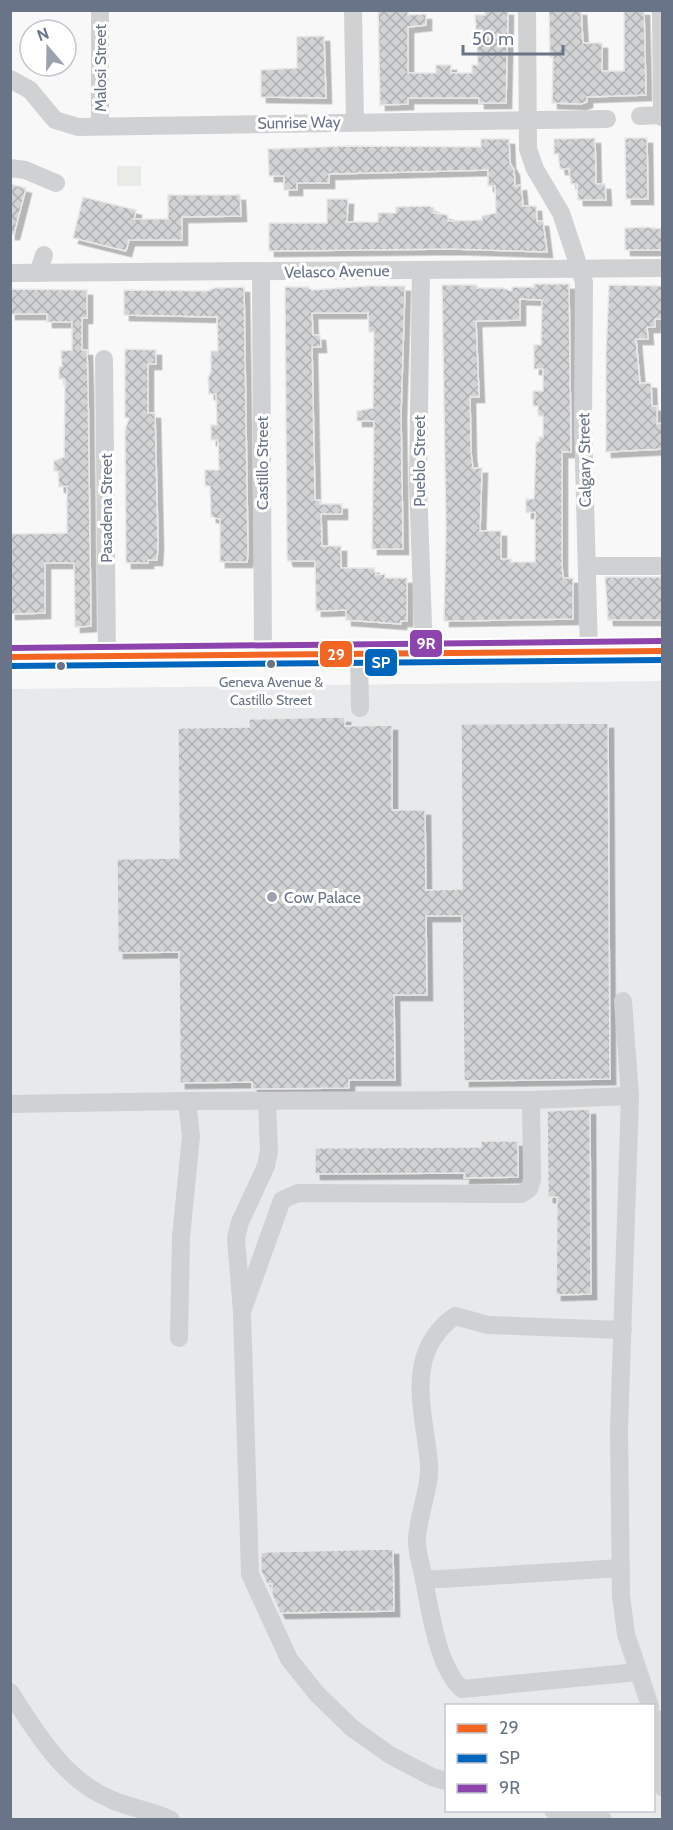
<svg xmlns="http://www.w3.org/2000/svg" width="673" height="1830" font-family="Cabin,sans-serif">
	<defs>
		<pattern id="building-cross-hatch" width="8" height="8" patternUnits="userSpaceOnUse" patternTransform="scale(1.5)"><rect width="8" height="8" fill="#d2d3d4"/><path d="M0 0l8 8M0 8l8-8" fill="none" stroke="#aeb0b2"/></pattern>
		<filter id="shadow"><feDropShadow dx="5.5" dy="5.5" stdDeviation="0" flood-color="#0004"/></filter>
	</defs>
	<rect width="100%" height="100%" fill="#f8f8f8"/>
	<path fill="#e8e9ea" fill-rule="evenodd" d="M662 681V1819H11L10 689ZM446 1706H654V1810H446Z"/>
	<rect fill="#e8ebe6" x="117" y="166" width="24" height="20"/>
	<g fill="url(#building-cross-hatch)" stroke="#e8e8e8" stroke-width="1.5" fill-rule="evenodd" filter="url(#shadow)">
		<path d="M378 10H408V15L426 14V25L408 27V73H436V65H451V73H472V65H478L475 15H485V10H508L506 103H479V98H408V104L380 105Z"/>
		<path d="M581 10 583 43H602V71H624V10H644L646 95 587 97V102L581 104 552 103 553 66V57H550L549 11Z"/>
		<path d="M324 36 326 98 261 97V70L297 68V37Z"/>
		<path d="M595 138 596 184H605L606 200H578L577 184H571L569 169H560L558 154H554V139Z"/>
		<path d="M625 138H647L648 199H626Z"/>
		<path d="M481 139H509L510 163 514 170 515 186 521 185 523 206H536L537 221H543L547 252 452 249 269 251V223H327V199H348L347 222H378V213H396V207L429 206 434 208V213L448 215V221L482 220V216L496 213 495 186H488V170L329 174V183H297V190H284V176H269L268 149 350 146 481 147Z"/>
		<path d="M10 184 26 188 14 234H10Z"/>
		<path d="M168 195H240L241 216 182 217V240H129L126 251 73 238 83 197 136 210 134 219H168Z"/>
		<path d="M645 227 663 229V250H625V228Z"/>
		<path d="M534 284H569L571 452H562V566L563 578H573V619L444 621 446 528 442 285H477V288H502L512 291V287H534ZM520 299 542 300 541 345H534V369H543V391H533V406H538V416H543V437H539V442H536L534 499H526V513L535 512V562H511V559H501V531H480L482 468H473L471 453 470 397H479L476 321 520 320Z"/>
		<path d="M609 285 663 286V319H655V327H647L648 339H636L640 383H651L652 406H657V424L663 423V449L606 452V352Z"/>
		<path d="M368 286H405L401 414 403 549H372L374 421H357V411L373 408 374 332H369L368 313H312L313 335H320L321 347H312L315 500H320V504H342V514H321L322 546H341V568H374L376 575 385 574V578H407V621H401V624L346 620V610L316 611 315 561H288L287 559 285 287H308L312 290Z"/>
		<path d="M244 287 248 553 247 562H220V519L211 517 210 486H205V470H219L218 440H211V425H217L216 394H209L208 379 211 370V351H218L217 317 124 315V290L207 291 215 288Z"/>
		<path d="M10 289 87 290V318H82V350H87L88 386 91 626 75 627 74 563H45V613L10 614V534L67 533V486L59 487 58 471H54V461L64 457 65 379H59V367L62 366 61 351 72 350V322H47V314H10Z"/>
		<path d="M125 349 156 350V364H148V413H155L158 543 157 560H148V563H126L125 430 129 418H125Z"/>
		<path d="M605 577H662L663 620H608Z"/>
		<path d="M345 717V726L392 725V810H425L426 890 462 889 461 724 608 723 610 1079 464 1081 462 916H426L427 995H394L395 1080H349V1088L252 1089V1082L180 1083 179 952 118 953 117 859 179 858 178 728 249 727V719Z"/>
		<path d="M590 1109 591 1294 556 1295 557 1197H548L547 1111Z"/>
		<path d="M481 1141H518V1177L464 1178 465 1173 315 1174V1148L481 1147Z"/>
		<path d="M393 1549 394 1611 280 1613 272 1594V1584H267L261 1571V1553L265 1552Z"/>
	</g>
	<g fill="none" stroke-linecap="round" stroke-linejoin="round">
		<g stroke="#d4d4d6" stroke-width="26">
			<path id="major" d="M10 657 662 650"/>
		</g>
		<g stroke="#d0d1d3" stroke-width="18">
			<path d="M353 10 355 121"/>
			<path d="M527 10 528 149 535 169 561 213 584 282 583 425 589 651"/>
			<path d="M661 10 662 117"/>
			<path d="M10 79 30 90 55 120 78 127 607 119"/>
			<path d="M640 116 662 115"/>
			<path d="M100 126V10"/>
			<path d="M10 168 25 170 56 183"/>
			<path d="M421 270 418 485 424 653"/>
			<path d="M261 271 263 655"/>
			<path d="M10 273 662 268"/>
			<path d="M38 273 44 255"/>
			<path d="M104 359 107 657"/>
			<path d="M587 566H662"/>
			<path d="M359 654 360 708"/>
			<path d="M623 1001 630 1096 619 1430 621 1596 626 1634 650 1706"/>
			<path d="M187 1101 531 1100 630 1096"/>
			<path d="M267 1103 269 1151 266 1166 240 1222 236 1238 242 1312 250 1574 289 1659 317 1694 352 1728 390 1755 432 1777 446 1781"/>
			<path d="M10 1104 187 1101 191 1136 181 1237 179 1338"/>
			<path d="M243 1309 282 1200 298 1193 521 1194 529 1189 532 1180 531 1100"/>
			<path d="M623 1330 488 1325 455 1316C403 1353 424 1411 429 1463 431 1488 418 1514 417 1539 416 1550 421 1564 423 1575 430 1608 437 1667 462 1689L638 1672"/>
			<path d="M424 1580 621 1568"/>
			<path d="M10 1692C36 1732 64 1780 110 1799 129 1808 151 1810 171 1820"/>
			<path d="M654 1717 659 1733 662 1787"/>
			<path d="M553 1810 603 1820"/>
		</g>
		<use href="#major" stroke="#e3e3e4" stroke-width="22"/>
		<g stroke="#fff" stroke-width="10">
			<path id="bus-1" d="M10 657 662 651"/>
		</g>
		<g stroke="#fff" stroke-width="10">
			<path id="bus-2" d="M10 666 662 660"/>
		</g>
		<g stroke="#fff" stroke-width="10">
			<path id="bus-3" d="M10 648 662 641"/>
		</g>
		<use href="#bus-1" stroke="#f26522" stroke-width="6"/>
		<use href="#bus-2" stroke="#0065bd" stroke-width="6"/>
		<use href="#bus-3" stroke="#8e44ad" stroke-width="6"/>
	</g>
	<g fill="#697488" stroke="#fff" stroke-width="2">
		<circle cx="271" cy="664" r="5"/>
		<circle cx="61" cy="666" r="5"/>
	</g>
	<circle fill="#9ba2af" stroke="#fff" stroke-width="2" cx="272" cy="897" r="6"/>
	<g text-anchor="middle" stroke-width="6" stroke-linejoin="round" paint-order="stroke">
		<g font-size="14" fill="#697488" stroke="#fff">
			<text x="271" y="687">Geneva Avenue &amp;<tspan x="271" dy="18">Castillo Street</tspan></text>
		</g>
		<g font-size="16" fill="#697488" stroke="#fff">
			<text transform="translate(100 68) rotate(-90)" y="6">Malosi Street</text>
			<text transform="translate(299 122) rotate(-1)" y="6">Sunrise Way</text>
			<text transform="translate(337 271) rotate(-1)" y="6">Velasco Avenue</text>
			<text transform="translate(584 460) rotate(-91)" y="6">Calgary Street</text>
			<text transform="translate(419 461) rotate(-90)" y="6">Pueblo Street</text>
			<text transform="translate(262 463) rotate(-90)" y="6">Castillo Street</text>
			<text transform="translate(106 508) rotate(-90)" y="6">Pasadena Street</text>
		</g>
		<g font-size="16" fill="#697488" stroke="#fff" text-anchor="start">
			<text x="284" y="903">Cow Palace</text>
		</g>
	</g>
	<g stroke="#fff" stroke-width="2">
		<rect x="409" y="629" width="34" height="29" rx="6" fill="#8e44ad"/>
		<rect x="319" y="640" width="34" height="28" rx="6" fill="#f26522"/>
		<rect x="364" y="648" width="34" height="29" rx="6" fill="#0065bd"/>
	</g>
	<g font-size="16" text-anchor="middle" font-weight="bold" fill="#fff">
		<text x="426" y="649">9R</text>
		<text x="336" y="660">29</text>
		<text x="381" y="668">SP</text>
	</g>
	<rect width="673" height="1830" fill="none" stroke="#697488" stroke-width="24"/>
	<rect x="445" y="1704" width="210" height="108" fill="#ffffff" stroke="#c3c7cf" stroke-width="1.5"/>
	<rect x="457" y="1724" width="30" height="9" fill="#f26522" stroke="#c3c7cf" stroke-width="1.5"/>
	<text x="499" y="1734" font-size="18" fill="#697488">29</text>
	<rect x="457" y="1754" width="30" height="9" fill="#0065bd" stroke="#c3c7cf" stroke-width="1.5"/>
	<text x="499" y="1764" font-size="18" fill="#697488">SP</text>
	<rect x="457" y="1784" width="30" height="9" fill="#8e44ad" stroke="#c3c7cf" stroke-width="1.5"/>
	<text x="499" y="1794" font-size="18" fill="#697488">9R</text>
	<g transform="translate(48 48) rotate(340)"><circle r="28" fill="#ffffff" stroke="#c3c7cf" stroke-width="1.5"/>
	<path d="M0-4.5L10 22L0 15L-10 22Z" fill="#9ba2af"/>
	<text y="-9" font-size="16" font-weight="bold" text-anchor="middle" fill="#697488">N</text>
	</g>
	<path d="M463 45v9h100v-9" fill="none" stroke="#697488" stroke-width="3"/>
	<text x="472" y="45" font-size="18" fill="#697488" stroke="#ffffff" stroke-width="4.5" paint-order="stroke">50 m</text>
</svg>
